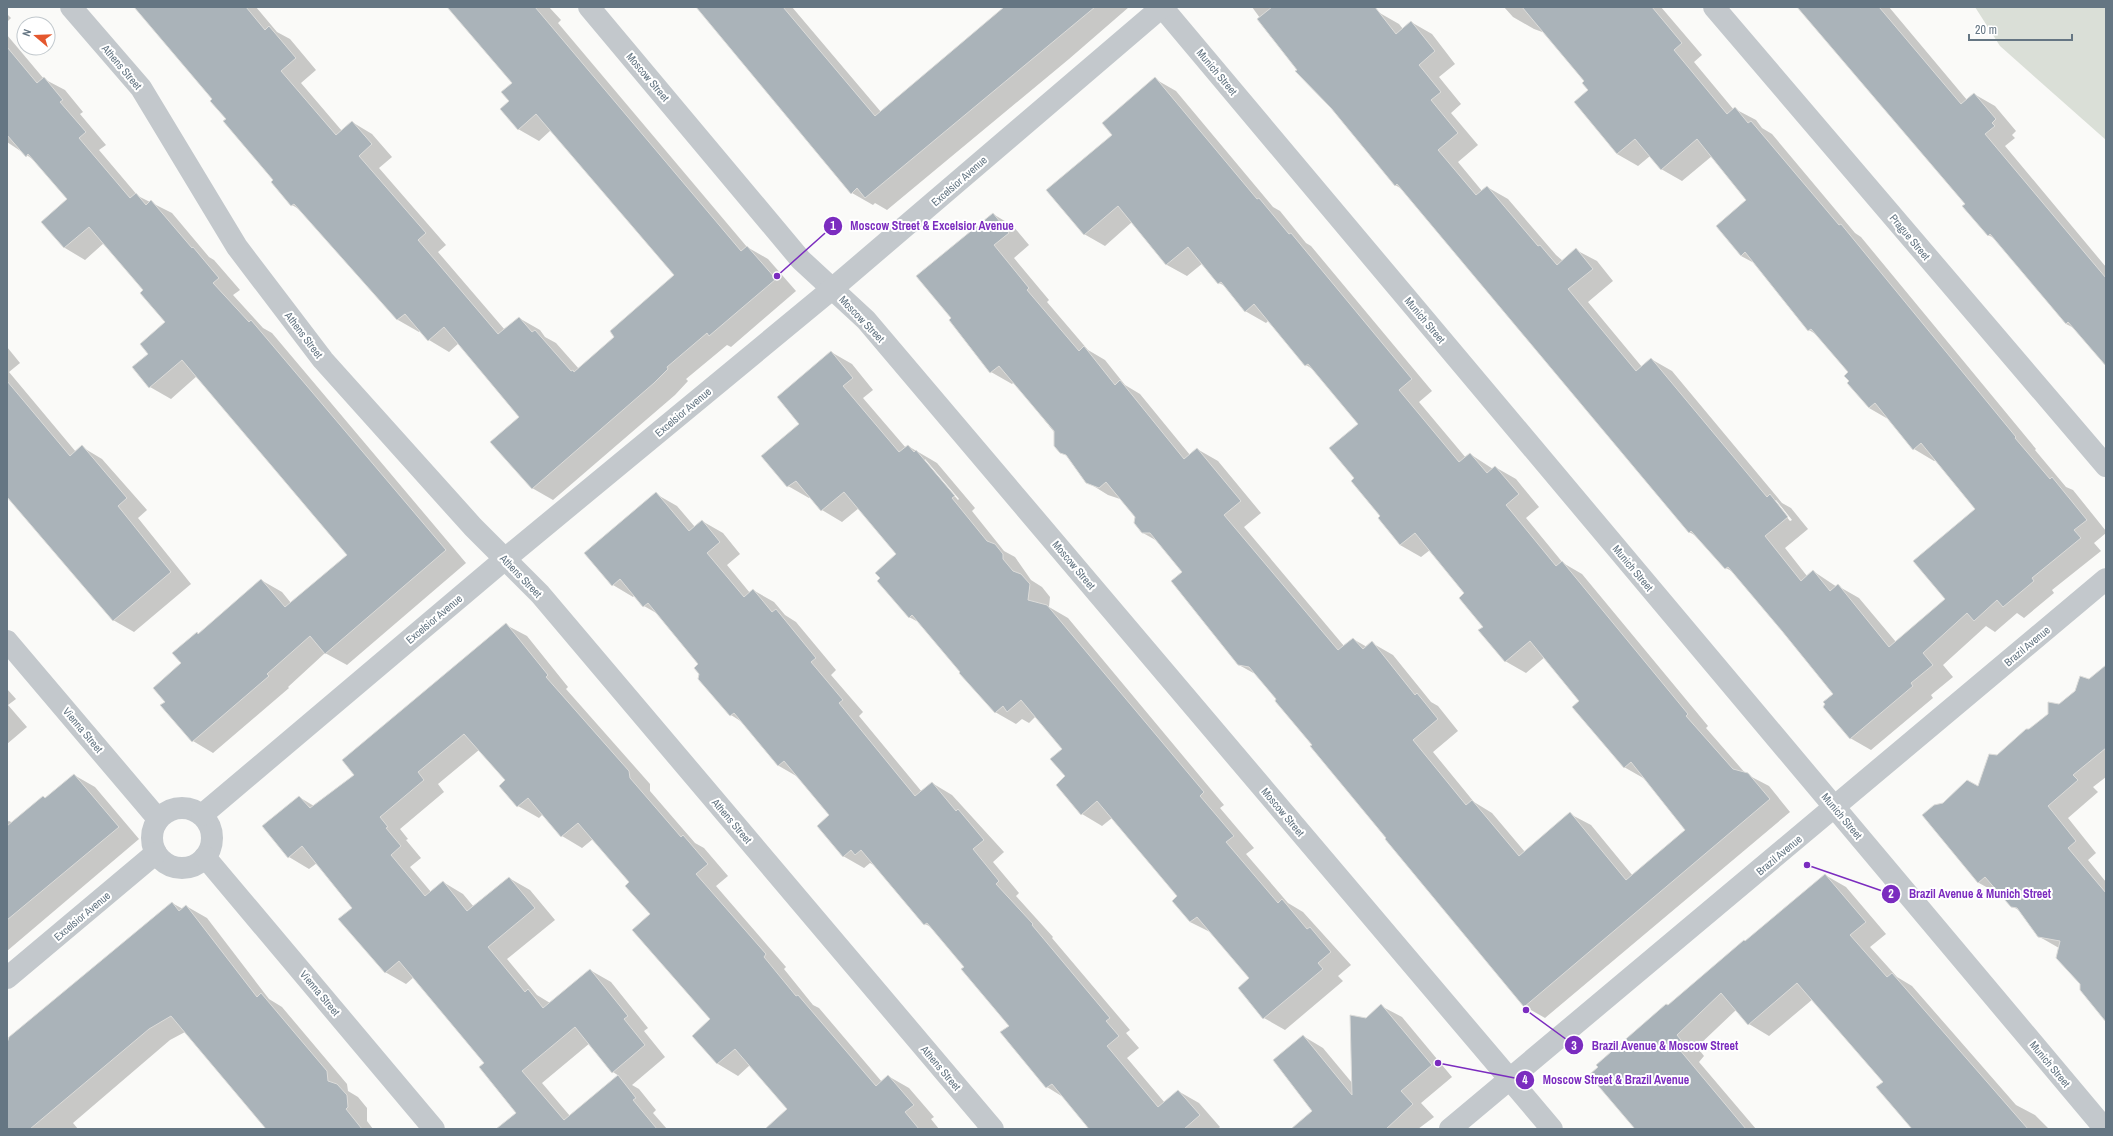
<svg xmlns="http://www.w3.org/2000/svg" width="2113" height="1136" font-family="'Archivo Narrow',sans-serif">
	<rect width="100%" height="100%" fill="#fafaf8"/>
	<path fill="#dadfd7" d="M1975 7H2106V140L2000 46Z"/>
	<g fill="#0003" fill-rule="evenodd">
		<path d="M136 7H256L277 32 290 39 316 70 301 83 342 131 352 122 372 134 392 157 379 168 446 245 438 252 505 330 519 318 540 330 545 337 556 343 579 369 616 337 675 276 551 130 539 141 518 129 511 101 514 83 449 7H549L561 20 558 23 747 247 768 259 796 291 731 347 727 345 686 379 688 381 675 395 553 500 532 488 520 417 459 343 449 352 429 340 420 330 419 332 398 320 302 211 292 205 272 182 275 180 214 100Z"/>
		<path d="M696 7H792L881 112 1006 7H1129L1069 59 887 210 875 203 873 205 852 193 703 13Z"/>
		<path d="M1252 7H1361L1378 12 1399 24 1403 29 1411 22 1432 34 1455 64 1439 77 1461 104 1451 113 1478 145 1458 162 1482 191 1487 187 1508 199 1556 255 1563 261 1576 250 1597 261 1613 281 1588 302 1642 367 1651 359 1672 371 1782 503 1791 508 1808 529 1785 548 1807 576 1813 571 1837 587 1838 586 1859 598 1896 642 1946 599 1976 509 1936 460 1934 461 1914 449 1888 419 1869 408 1850 381 1849 373 1817 335 1809 330 1756 264 1741 256 1717 226 1748 200 1712 156 1682 181 1661 169 1650 156 1638 166 1617 154 1575 102 1589 91 1585 81 1545 33 1534 29 1513 17 1504 7H1661L1702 55 1694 62 1734 110 1735 109 1756 120 1762 128 1772 134 1855 233 1861 237 2036 449 2035 450 2066 487 2073 490 2106 531V533L2094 543 2101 551 2052 590 2054 593 2024 618 2017 613 1995 632 1986 626 1943 665 1953 677 1931 695 1933 698 1871 750 1850 738 1834 694 1735 573 1726 568 1698 537 1689 532 1402 189 1395 185 1332 108 1298 70ZM1773 500H1776L1792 520 1790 521Z"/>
		<path d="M1799 7H1889L1967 100 1974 94 1995 106 2016 131 2012 135 2015 138 2005 146 2106 267V365L2074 328 2066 324 1996 239 1988 235 1966 204Z"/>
		<path d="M7 14 11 18 7 22Z"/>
		<path d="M7 35 44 79 65 90 83 112 80 114 106 145 99 150 138 196 172 213 209 257 214 260 240 290 233 295 263 328 272 333 466 563 347 665 325 653 288 687 289 688 213 753 193 741 166 702 197 633 199 634 261 580 282 592 291 603 348 555 197 376 171 399 150 387 149 354 166 322 144 290 104 243 85 260 65 248 42 222 68 199 34 160 7 142Z"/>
		<path d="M1155 79 1176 91 1273 207 1280 211 1306 243 1311 246 1432 391 1419 402 1466 458 1470 454 1493 469 1495 467 1516 479 1539 507 1526 518 1563 563 1582 574 1708 726 1706 728 1746 774 1769 786 1790 812 1545 1018 1524 1006 1257 675 1239 665 1184 572 1159 542 1143 533 1136 516 1120 499 1108 495 1087 482 1069 457 1061 452 1055 445 1054 432 1014 382 1012 384 991 372 952 318 993 214 1013 226 1029 245 1014 258 1049 300 1047 302 1088 350 1105 360 1125 385 1140 394 1190 455 1197 449 1218 461 1261 513 1244 527 1344 646 1353 639 1367 647 1372 643 1393 655 1431 702 1438 706 1458 731 1433 752 1474 802 1492 813 1525 852 1570 814 1591 825 1633 876 1686 831 1645 779 1624 767 1581 701 1545 657 1526 673 1505 661 1465 593 1430 550 1421 557 1400 545 1355 478 1359 424 1314 370 1306 365 1269 320 1266 323 1245 311 1227 287 1219 283 1203 263 1187 276 1167 265 1132 222 1105 246 1084 234 1113 135Z"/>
		<path d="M7 347 20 363 9 372 76 452 82 447 102 459 147 510 138 518 191 584 134 632 113 620 7 495Z"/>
		<path d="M831 352 852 364 873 390 863 398 906 448 908 446 937 463 975 508 972 511 1004 551 1015 557 1031 580 1042 587 1050 597 1049 607 1068 618 1224 805 1220 808 1254 848 1246 854 1288 903 1303 912 1351 965 1338 976 1343 981 1285 1030 1264 1018 1251 978 1212 933 1190 922 1178 897 1112 818 1102 826 1082 814 1067 777 1064 749 1036 716 1029 723 1022 719 1016 724 995 712 920 623 909 617 898 554 859 508 842 522 822 510 810 497 809 498 788 486 801 424ZM925 459 959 499 958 500 924 461Z"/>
		<path d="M656 494 677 506 695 527 702 521 723 533 740 554 727 565 750 593 753 590 774 602 785 615 796 622 836 670 831 675 863 712 859 716 922 792 932 783 952 795 1004 852 993 862 1019 893 1016 896 1053 937 1052 938 1130 1030 1126 1033 1139 1048 1127 1058 1165 1103 1178 1091 1199 1103 1220 1127 1218 1129H1091L1063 1097 1047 1087 1002 1032 1010 1026 966 967 933 928 925 924 876 866 870 863 864 868 843 856 831 816 798 777 779 766 742 722 731 715 700 664 658 614 644 606 635 595 633 597 613 585Z"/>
		<path d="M506 625 527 636 568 687 566 689 650 784V791L695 843 704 848 728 876 716 886 786 967 784 969 813 1005 819 1008 882 1082 888 1076 909 1088 934 1117 931 1119 939 1129H775L789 1109 750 1065 738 1076 718 1064 693 1036 711 1019 651 915 630 882 593 839 582 848 562 836 543 814 539 818 518 806 500 786 506 781 479 750 438 784 444 792 400 829 408 839 406 840 421 858 410 867 431 892 443 882 463 894 474 907 509 878 530 890 555 920 507 959 537 995 550 1003 590 970 611 982 648 1028 644 1031 665 1057 632 1085 639 1089 656 1110 653 1113 667 1129H516L517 1113 486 1063 414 977 406 984 385 972 353 909 317 863 309 869 289 857 299 797 314 806 355 775ZM590 1043 613 1072 619 1076 570 1116 542 1083Z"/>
		<path d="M2106 686V777L2093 787 2098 792 2068 818 2096 853 2088 860 2106 882V1016L2081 984 2059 948 2038 936 2020 911 2012 906 2001 893 1999 894 1979 883 1923 815 1978 787 1997 756 2059 705Z"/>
		<path d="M7 689 16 699 8 705 27 727 7 744Z"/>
		<path d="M74 775 95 787 139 839 7 951V822L9 821 13 823 46 799Z"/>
		<path d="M1825 875 1846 887 1886 934 1870 947 1897 977 1912 986 2016 1105 2035 1115 2049 1129H1917L1884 1082 1813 999 1769 1036 1749 1024 1736 1010 1697 1047 1704 1056 1699 1062 1756 1129H1637L1669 1006Z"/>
		<path d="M172 903 183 909 186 906 207 918 269 999 282 1007 347 1084 348 1091 358 1097 367 1108V1121L373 1129H267L185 1032 170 1040 73 1123 78 1129H7V1042Z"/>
		<path d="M1381 1006 1402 1017 1452 1077 1421 1103 1434 1117 1418 1129H1302L1313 1111 1303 1036 1323 1048 1353 1084 1366 1019Z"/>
	</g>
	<g fill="#aab3b9" stroke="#dcdcda">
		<path d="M134 7H246L265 30 269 26 296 58 281 71 336 135 352 121 372 144 359 156 426 233 418 240 498 334 519 317 532 332 535 330 571 371 573 370 574 372 614 337 610 331 674 275 536 114 518 130 500 109 509 101 501 92 512 83 447 7H535L741 251 747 246 776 279 709 336 707 333 667 367 668 369 654 383 532 489 490 442 519 417 444 327 428 341 405 314 397 320 294 204 291 206 271 182 273 180 223 121 226 119 210 101 212 99Z"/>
		<path d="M696 7H783L875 116 1004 7H1095L865 198 857 188 851 194Z"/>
		<path d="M1272 7H1375L1396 34 1411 21 1435 51 1419 65 1441 92 1431 100 1458 133 1438 150 1476 195 1487 186 1538 246 1540 245 1557 265 1576 248 1593 269 1568 289 1636 371 1651 358 1767 497 1770 494 1788 517 1765 536 1801 581 1813 570 1830 591 1838 584 1889 647 1945 599 1913 561 1975 509 1921 443 1913 450 1875 403 1869 408 1847 383 1849 381 1844 376 1848 372 1811 329 1808 331 1745 252 1741 256 1716 226 1746 200 1697 139 1661 170 1635 139 1617 154 1574 102 1588 90 1582 83 1584 81 1522 7H1652L1682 43 1674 50 1727 114 1735 107 1748 123 1751 121 1839 225 1841 224 2016 437 2015 438 2050 479 2052 477 2087 520 2074 530 2081 538 2032 578 2034 581 2003 607 1997 600 1974 621 1967 613 1923 653 1933 665 1911 683 1913 686 1850 739 1823 707 1825 704 1823 702 1833 694 1782 631 1728 567 1725 569 1691 531 1689 533 1397 184 1395 186 1331 108 1295 71 1297 70 1257 19Z"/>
		<path d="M1797 7H1879L1961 104 1974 93 1996 119 1992 123 1995 126 1985 134 2106 278V366L2068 322 2066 324 1990 234 1988 236 1962 206 1965 204Z"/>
		<path d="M7 47 37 83 44 77 63 100 60 102 86 132 79 138 130 198 136 193 146 205 151 200 192 248 193 247 219 278 213 283 249 322 251 320 446 550 325 654 310 636 267 674 269 676 192 742 160 705 165 702 153 688 181 663 172 653 197 632 198 634 261 579 285 607 347 555 182 360 149 388 132 367 148 354 140 344 165 322 140 293 143 290 89 227 64 248 41 222 67 199 28 154 26 157 7 135Z"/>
		<path d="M1155 77 1257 199 1259 198 1289 234 1291 233 1412 379 1399 390 1459 462 1470 453 1487 473 1495 466 1519 494 1506 505 1556 566 1562 561 1688 714 1686 716 1733 769 1748 773 1770 799 1524 1007 1385 839 1386 838 1310 746 1312 745 1275 701 1276 699 1249 667 1238 665 1171 581 1182 572 1150 533H1142L1134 523 1135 517 1106 482 1099 488 1086 483 1066 455 1060 453 1054 446V431L999 366 990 373 949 320 951 318 916 276 993 213 1009 233 994 245 1029 288 1027 290 1079 351 1084 346 1115 385 1120 380 1184 459 1197 448 1241 501 1224 515 1338 650 1353 638 1363 649 1372 641 1415 695 1417 693 1438 719 1413 740 1466 805 1472 800 1519 856 1570 812 1626 880 1685 830 1631 762 1624 768 1572 707 1579 701 1530 641 1505 662 1478 630 1483 627 1459 598 1464 593 1415 533 1400 545 1378 518 1380 516 1351 481 1354 478 1329 448 1358 424 1308 364 1305 366 1254 304 1245 312 1221 282 1218 284 1188 247 1166 265 1118 206 1084 235 1046 190 1112 135 1102 123Z"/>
		<path d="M831 351 853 378 843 386 899 452 908 445 914 452 916 450 955 496 952 498 987 541 995 544 1003 554V559L1013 571 1021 574 1030 584 1028 600 1047 605 1204 792 1200 796 1234 836 1226 842 1278 903 1282 899 1307 929 1310 927 1331 952 1318 963 1323 969 1263 1019 1238 988 1249 978 1197 917 1190 922 1172 901 1177 896 1097 801 1081 815 1056 785 1065 776 1050 759 1062 749 1021 700 1007 712 1003 706 995 713 959 673 960 672 912 615 909 618 877 581 880 578 875 573 896 554 844 492 821 511 796 481 787 487 761 456 799 424 777 397Z"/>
		<path d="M7 381 70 456 82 445 127 498 118 506 171 572 113 621 7 497Z"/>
		<path d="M656 492 689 531 702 520 720 542 707 553 744 597 753 589 772 612 776 609 816 658 811 662 843 700 839 703 915 796 932 782 956 811 958 809 984 840 973 849 999 881 996 884 1033 924 1032 925 1110 1018 1106 1021 1119 1036 1107 1046 1158 1107 1178 1090 1200 1115 1184 1129H1089L1052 1084 1046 1088 1000 1032 1009 1026 961 969 964 967 927 923 924 925 861 850 855 855 851 850 843 857 817 826 829 815 784 761 778 766 734 713 730 716 698 679 699 674 694 668 698 664 648 603 643 607 620 579 612 586 584 553Z"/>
		<path d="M506 623 548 675 546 677 629 771 630 778 681 837 683 835 708 864 696 874 766 954 764 957 796 996 798 995 876 1086 888 1075 914 1105 905 1112 919 1129H765L787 1109 735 1049 717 1064 692 1036 710 1019 632 930 650 914 625 886 629 882 578 823 561 837 528 798 517 807 499 786 505 780 464 734 418 772 424 780 380 817 388 827 386 828 401 846 391 855 425 896 443 881 467 911 509 877 535 908 488 947 525 992 528 989 543 1008 590 969 628 1016 624 1019 645 1045 612 1073 575 1027 522 1071 564 1120 618 1075 636 1098 633 1100 657 1129H496L516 1113 479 1067 484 1063 399 961 385 973 338 919 352 908 302 846 288 858 262 826 299 796 310 808 354 775 342 760Z"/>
		<path d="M2106 665V748L2073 775 2078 780 2048 806 2076 841 2068 848 2106 893V1022L2080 990V984L2056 958 2060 941 2038 937 2017 908 2011 907 1985 877 1978 883 1922 815 1934 805 1943 803 1967 780 1978 786 1989 754 1997 755 2026 729H2029L2048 714V702L2059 704 2075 691 2080 676 2089 679Z"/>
		<path d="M74 774 119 827 7 920V826L43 796 45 798Z"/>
		<path d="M1825 874 1866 922 1850 935 1887 977 1892 973 2028 1129H1912L1876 1087 1883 1082 1797 983 1748 1025 1721 993 1677 1035 1684 1044 1679 1049 1746 1129H1635L1589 1075 1598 1067 1596 1065 1666 1004 1668 1005 1744 940 1745 941Z"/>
		<path d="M172 902 179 911 186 905 257 997 261 993 327 1071 328 1081 337 1084 347 1095 348 1107 346 1109 362 1129H266L171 1016 149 1029 30 1129H7V1043L9 1037Z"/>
		<path d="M1381 1004 1432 1065 1401 1091 1413 1104 1386 1129H1291L1312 1111 1273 1060 1303 1035 1352 1095 1350 1015 1366 1018Z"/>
	</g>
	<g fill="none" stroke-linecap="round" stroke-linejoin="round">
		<g stroke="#c3c8cc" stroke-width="22">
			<path d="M71 7 141 88 237 247 323 360 473 527 540 594 993 1129"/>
			<path d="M589 7 801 260 866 320 1552 1129"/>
			<path d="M1162 7 2105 1129"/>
			<path d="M1714 7 2106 466"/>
			<path d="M7 641 158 819"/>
			<circle cx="182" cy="838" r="30"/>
			<path d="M202 815 505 559 832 289 1162 7"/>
			<path d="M205 857 434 1129"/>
			<path d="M7 978 156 853"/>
			<path d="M1450 1129 2106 579"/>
		</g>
	</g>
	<g text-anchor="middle" stroke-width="4" stroke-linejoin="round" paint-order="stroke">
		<g font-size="11" fill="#657683" stroke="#fff">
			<text transform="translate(122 67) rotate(50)" y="4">Athens Street</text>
			<text transform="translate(1217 72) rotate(50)" y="4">Munich Street</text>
			<text transform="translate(648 77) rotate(50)" y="4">Moscow Street</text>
			<text transform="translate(959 181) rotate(-41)" y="4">Excelsior Avenue</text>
			<text transform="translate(1910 237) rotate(50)" y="4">Prague Street</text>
			<text transform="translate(862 319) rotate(46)" y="4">Moscow Street</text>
			<text transform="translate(1425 320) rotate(50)" y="4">Munich Street</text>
			<text transform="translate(304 335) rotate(53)" y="4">Athens Street</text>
			<text transform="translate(683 412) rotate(-40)" y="4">Excelsior Avenue</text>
			<text transform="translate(1074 565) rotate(50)" y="4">Moscow Street</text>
			<text transform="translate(1633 568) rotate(50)" y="4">Munich Street</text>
			<text transform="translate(521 576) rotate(46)" y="4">Athens Street</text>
			<text transform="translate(434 619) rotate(-40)" y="4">Excelsior Avenue</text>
			<text transform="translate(2027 646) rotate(-40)" y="4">Brazil Avenue</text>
			<text transform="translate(83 730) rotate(50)" y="4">Vienna Street</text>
			<text transform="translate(1283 812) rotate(50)" y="4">Moscow Street</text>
			<text transform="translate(1842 816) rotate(50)" y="4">Munich Street</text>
			<text transform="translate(732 821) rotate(50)" y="4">Athens Street</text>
			<text transform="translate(1779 855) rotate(-40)" y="4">Brazil Avenue</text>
			<text transform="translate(82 916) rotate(-40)" y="4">Excelsior Avenue</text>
			<text transform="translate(320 993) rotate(50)" y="4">Vienna Street</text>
			<text transform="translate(2050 1064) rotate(50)" y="4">Munich Street</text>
			<text transform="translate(941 1068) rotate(50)" y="4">Athens Street</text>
		</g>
	</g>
	<path fill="none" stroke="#7b2cbf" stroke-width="1.5" d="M777 276L833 226M1807 865L1891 894M1526 1010L1574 1045M1438 1063L1525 1080"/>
	<g fill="#7b2cbf" stroke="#fff" stroke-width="1.5">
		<circle cx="777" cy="276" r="4"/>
		<circle cx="1807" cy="865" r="4"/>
		<circle cx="1526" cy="1010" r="4"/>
		<circle cx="1438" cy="1063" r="4"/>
		<circle cx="833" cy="226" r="10"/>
		<circle cx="1891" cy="894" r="10"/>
		<circle cx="1574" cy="1045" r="10"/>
		<circle cx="1525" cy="1080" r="10"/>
	</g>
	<g font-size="12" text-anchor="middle" font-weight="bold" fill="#fff">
		<text x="833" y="230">1</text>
		<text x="1891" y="898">2</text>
		<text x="1574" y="1050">3</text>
		<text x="1525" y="1084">4</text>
	</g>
	<g font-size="12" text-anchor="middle" font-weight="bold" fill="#7b2cbf" stroke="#fff" stroke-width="4" stroke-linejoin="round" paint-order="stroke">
		<text x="932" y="230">Moscow Street &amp; Excelsior Avenue</text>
		<text x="1980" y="898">Brazil Avenue &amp; Munich Street</text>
		<text x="1665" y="1050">Brazil Avenue &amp; Moscow Street</text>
		<text x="1616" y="1084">Moscow Street &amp; Brazil Avenue</text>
	</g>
	<rect width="2113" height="1136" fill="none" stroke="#657683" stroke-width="16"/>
	<g transform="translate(36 36) rotate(289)"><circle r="19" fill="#ffffff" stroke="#c1c8cd"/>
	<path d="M0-3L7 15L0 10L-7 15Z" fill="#e4572e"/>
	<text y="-6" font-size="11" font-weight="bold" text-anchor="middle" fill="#657683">N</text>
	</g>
	<path d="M1969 34v6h103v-6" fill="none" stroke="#657683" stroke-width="2"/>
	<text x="1975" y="34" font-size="12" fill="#657683" stroke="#ffffff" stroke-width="3" paint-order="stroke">20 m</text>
</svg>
